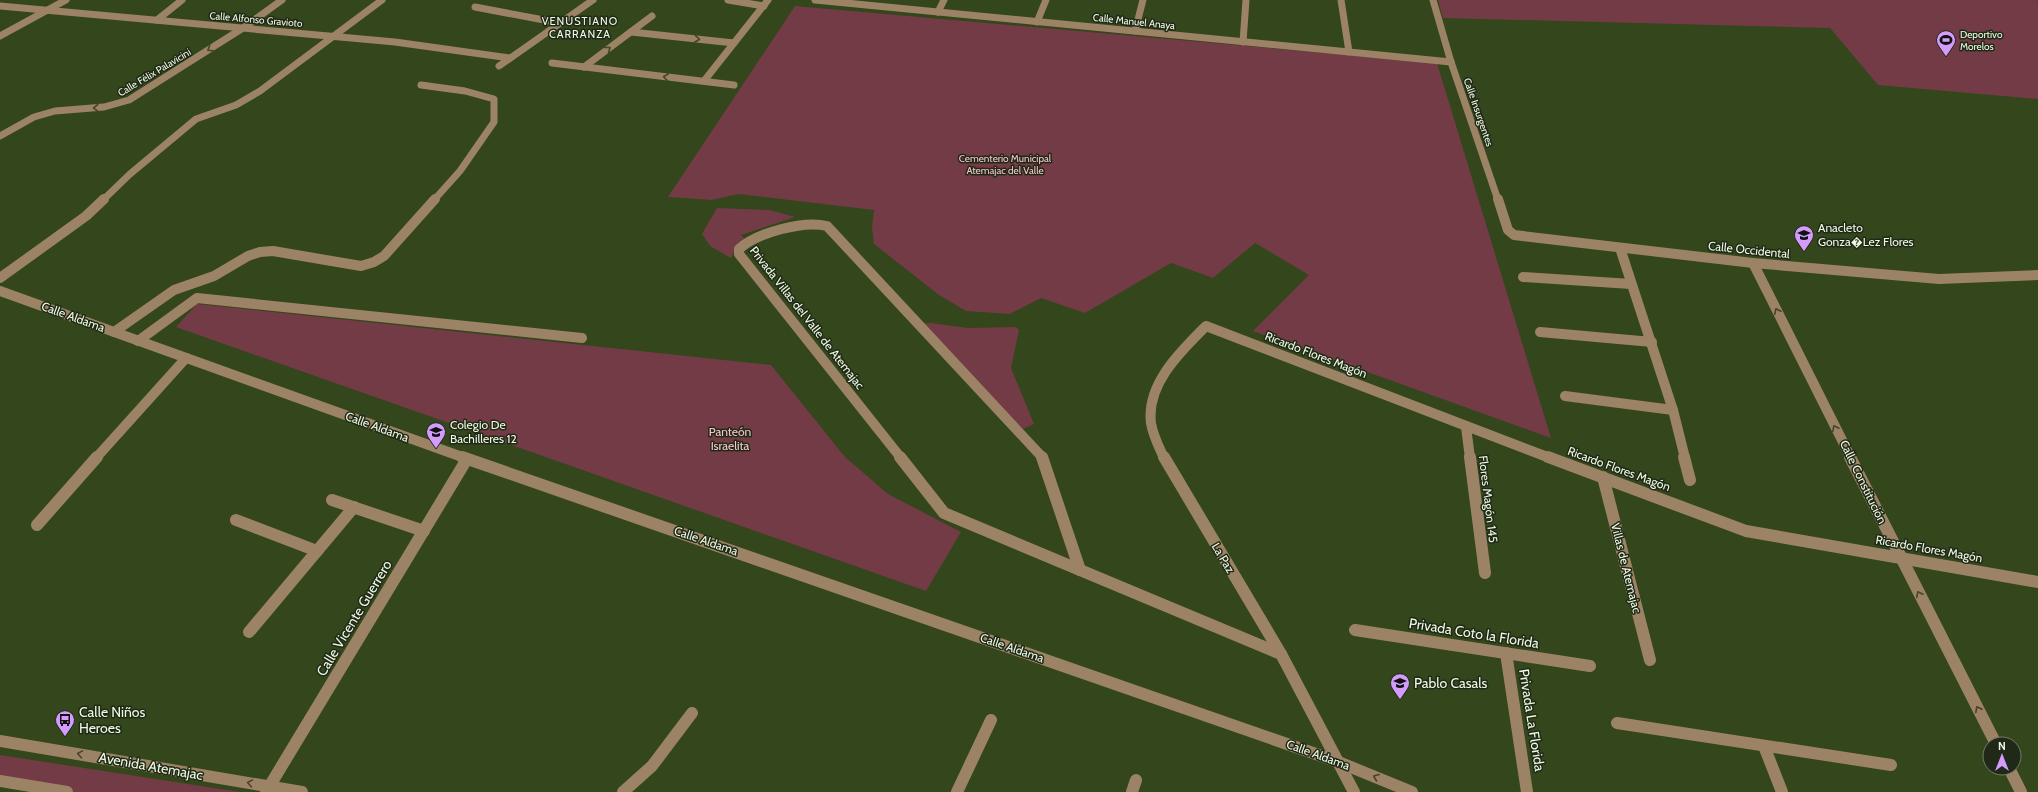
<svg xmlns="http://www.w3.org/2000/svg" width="2038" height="792" font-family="Cabin,sans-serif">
	<rect width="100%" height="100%" fill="#33461c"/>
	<g fill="#733b45">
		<path d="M1438 0H2036L2038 1V99L1878 85 1830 28 1443 18Z"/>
		<path d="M795 6 1437 63 1551 438 1253 331 1309 275 1255 243 1213 278 1171 263 1085 313 1041 298 1010 314 966 311 939 295 874 244 872 227 874 210 738 194 712 200 668 197Z"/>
		<path d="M717 208 770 210 795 217 741 235 747 241 736 247 731 258 710 246 702 234Z"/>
		<path d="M197 304 771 365 845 457 888 494 961 532 926 591 176 327Z"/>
		<path d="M930 323 968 328 1016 327 1019 330 1011 368 1034 424 1023 429 922 324Z"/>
		<path d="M0 755 240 792H50L0 784Z"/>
	</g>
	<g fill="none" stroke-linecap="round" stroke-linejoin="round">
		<g stroke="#9d8365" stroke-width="7">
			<path d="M728 0 764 6"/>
			<path d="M815 0 1451 62"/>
			<path d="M1341 0 1349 52"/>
			<path d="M1433 0 1451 62 1498 200"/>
			<path d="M0 6 395 42 510 58"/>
			<path d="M475 7 560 23"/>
			<path d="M938 12 944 0"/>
			<path d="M157 20 182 0"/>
			<path d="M1037 22 1046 0"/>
			<path d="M1135 31 1143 0"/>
			<path d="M631 32 734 43"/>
			<path d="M0 36 66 0"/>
			<path d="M1243 42 1246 0"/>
			<path d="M552 63 734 85"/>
			<path d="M499 66 593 0"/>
			<path d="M584 67 652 16"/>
			<path d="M704 81 768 0"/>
			<path d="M421 85 465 91 494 99V122L460 171 434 200"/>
			<path d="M0 136 34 117 55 111 104 107 129 100 243 28 282 0"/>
			<path d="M103 200 130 174 196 119 236 105 260 91 382 0"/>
		</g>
		<g stroke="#9d8365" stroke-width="10">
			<path d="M1498 199 1508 230 1514 235 1753 263 1939 279 2038 275"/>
			<path d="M1620 248 1673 410 1685 458"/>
			<path d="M1753 263 1851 458"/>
			<path d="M1523 277 1631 284"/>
			<path d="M0 278 86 216 104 199"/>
			<path d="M0 291 465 458"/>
			<path d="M114 332 174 290 214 276 248 256 260 252 273 251 361 266 374 262 384 256 435 199"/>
			<path d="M1540 332 1652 342"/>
			<path d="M138 341 197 298 582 338"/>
			<path d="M1565 396 1673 410"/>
			<path d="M1466 427 1470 458"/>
			<path d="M96 458 186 358"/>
			<path d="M901 458 739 254V249C757 233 803 220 827 226L1043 458"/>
			<path d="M1164 458C1159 447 1153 436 1151 423 1146 384 1181 351 1206 326L1550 458"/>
		</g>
		<g stroke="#9d8365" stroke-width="12">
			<path d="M462 457 1336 761 1412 792"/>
			<path d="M900 457 944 513 1080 570"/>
			<path d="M1042 457 1080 570"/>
			<path d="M1164 457 1281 654 1354 792"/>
			<path d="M1470 457 1485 573"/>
			<path d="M1548 457 1746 531 2038 582"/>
			<path d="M1684 457 1690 480"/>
			<path d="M1850 457 1996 744"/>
			<path d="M1603 477 1650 660"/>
			<path d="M332 500 424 531"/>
			<path d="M236 520 317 551"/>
			<path d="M37 525 97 457"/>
			<path d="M1080 570 1281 654"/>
			<path d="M1355 630 1590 666"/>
			<path d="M249 632 354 507"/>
			<path d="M1506 653 1527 792"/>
			<path d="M1617 723 1891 765"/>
			<path d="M0 741 302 792"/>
			<path d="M1764 746 1782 792"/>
			<path d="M2009 768 2021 792"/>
			<path d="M0 781 67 792"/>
			<path d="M266 792 467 459"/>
			<path d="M623 792 652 766 692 713"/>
			<path d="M957 792 991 720"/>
			<path d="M1132 792 1136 780"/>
		</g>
	</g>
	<defs><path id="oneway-chevron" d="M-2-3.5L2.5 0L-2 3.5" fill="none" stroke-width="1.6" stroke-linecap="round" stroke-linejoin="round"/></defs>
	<g stroke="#46442e">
		<use href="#oneway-chevron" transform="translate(697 39) rotate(6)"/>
		<use href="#oneway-chevron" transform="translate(210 49) rotate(148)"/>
		<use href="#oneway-chevron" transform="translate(608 49) rotate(-37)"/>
		<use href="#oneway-chevron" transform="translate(666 77) rotate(-173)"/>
		<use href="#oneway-chevron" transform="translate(96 108) rotate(177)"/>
		<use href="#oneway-chevron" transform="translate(1777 311) rotate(-116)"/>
		<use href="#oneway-chevron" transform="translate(1835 428) rotate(-116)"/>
		<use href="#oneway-chevron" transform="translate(1919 594) rotate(-117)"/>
		<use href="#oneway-chevron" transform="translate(1978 709) rotate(-117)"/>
		<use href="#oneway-chevron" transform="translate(80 754) rotate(-170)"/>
		<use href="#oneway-chevron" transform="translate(1376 777) rotate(-158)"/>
		<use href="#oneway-chevron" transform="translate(250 783) rotate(-170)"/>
	</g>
	<defs>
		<g id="stadium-pin" transform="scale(1)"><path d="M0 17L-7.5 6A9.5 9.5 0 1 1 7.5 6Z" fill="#d39cfc" stroke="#202917"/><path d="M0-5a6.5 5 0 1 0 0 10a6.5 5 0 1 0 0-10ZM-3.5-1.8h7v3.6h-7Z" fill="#111"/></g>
		<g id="school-pin" transform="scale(1)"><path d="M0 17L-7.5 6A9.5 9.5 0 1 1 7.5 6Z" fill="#d39cfc" stroke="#202917"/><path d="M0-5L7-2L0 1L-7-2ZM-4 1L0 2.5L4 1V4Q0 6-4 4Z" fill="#111"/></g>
		<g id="university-pin" transform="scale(1)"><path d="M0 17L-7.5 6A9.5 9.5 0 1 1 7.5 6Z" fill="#d39cfc" stroke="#202917"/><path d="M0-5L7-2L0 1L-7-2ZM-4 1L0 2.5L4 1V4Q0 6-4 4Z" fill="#111"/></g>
		<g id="bus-pin" transform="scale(1)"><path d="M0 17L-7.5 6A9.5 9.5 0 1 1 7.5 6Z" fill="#d39cfc" stroke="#202917"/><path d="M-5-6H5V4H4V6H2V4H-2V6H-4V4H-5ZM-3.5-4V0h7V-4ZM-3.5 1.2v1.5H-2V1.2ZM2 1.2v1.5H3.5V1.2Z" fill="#111"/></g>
	</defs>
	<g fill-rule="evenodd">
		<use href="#stadium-pin" x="1946" y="40"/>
		<use href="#school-pin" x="1804" y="235"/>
		<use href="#university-pin" x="436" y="432"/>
		<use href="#school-pin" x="1400" y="683"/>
		<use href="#bus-pin" x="65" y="720"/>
	</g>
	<g text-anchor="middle" stroke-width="3" stroke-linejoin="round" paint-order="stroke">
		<g font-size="10" fill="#edf9e1" stroke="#202917">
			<text transform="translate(256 19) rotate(5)" y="4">Calle Alfonso Gravioto</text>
			<text transform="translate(1134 21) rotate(6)" y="4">Calle Manuel Anaya</text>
			<text transform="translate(154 72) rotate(-31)" y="4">Calle Félix Palavicini</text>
			<text transform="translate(1479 112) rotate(71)" y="4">Calle Insurgentes</text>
		</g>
		<g font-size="10" fill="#edf9e1" stroke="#202917" text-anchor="start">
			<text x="1960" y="38">Deportivo<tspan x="1960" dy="12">Morelos</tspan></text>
		</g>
		<g font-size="10" fill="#f8c5cc" stroke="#202917">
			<text x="1005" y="162">Cementerio Municipal<tspan x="1005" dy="12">Atemajac del Valle</tspan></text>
		</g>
		<g font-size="11" letter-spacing="1" fill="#edf9e1" stroke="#202917">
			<text x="580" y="25">VENUSTIANO<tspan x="580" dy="13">CARRANZA</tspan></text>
		</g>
		<g font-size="12" fill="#edf9e1" stroke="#202917" text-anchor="start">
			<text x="1818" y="232">Anacleto<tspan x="1818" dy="14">Gonza�Lez Flores</tspan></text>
			<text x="450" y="429">Colegio De<tspan x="450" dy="14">Bachilleres 12</tspan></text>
		</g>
		<g font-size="12" fill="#edf9e1" stroke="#202917">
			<text transform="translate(1749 250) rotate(6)" y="4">Calle Occidental</text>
			<text transform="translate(73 317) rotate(20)" y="4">Calle Aldama</text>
			<text transform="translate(807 318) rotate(52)" y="4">Privada Villas del Valle de Atemajac</text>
			<text transform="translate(1316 355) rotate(21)" y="4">Ricardo Flores Magón</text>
			<text transform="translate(377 427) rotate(20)" y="4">Calle Aldama</text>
			<text transform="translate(1619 469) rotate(20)" y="4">Ricardo Flores Magón</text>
			<text transform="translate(1863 482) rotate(64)" y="4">Calle Constitución</text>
			<text transform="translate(1488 499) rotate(83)" y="4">Flores Magón 145</text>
			<text transform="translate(706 541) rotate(19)" y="4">Calle Aldama</text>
			<text transform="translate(1929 549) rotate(10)" y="4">Ricardo Flores Magón</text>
			<text transform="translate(1223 558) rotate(59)" y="4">La Paz</text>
			<text transform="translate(1626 568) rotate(76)" y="4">Villas de Atemajac</text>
			<text transform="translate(1012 648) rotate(19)" y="4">Calle Aldama</text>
			<text transform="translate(1318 755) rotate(20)" y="4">Calle Aldama</text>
		</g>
		<g font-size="12" fill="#f8c5cc" stroke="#202917">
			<text x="730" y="436">Panteón<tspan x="730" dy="14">Israelita</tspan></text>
		</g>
		<g font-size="14" fill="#edf9e1" stroke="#202917">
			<text transform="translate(354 618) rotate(-59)" y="5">Calle Vicente Guerrero</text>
			<text transform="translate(1474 633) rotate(9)" y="5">Privada Coto la Florida</text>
			<text transform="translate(1532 720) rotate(81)" y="5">Privada La Florida</text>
			<text transform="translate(151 766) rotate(10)" y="5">Avenida Atemajac</text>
		</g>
		<g font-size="14" fill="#edf9e1" stroke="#202917" text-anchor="start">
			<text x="1414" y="688">Pablo Casals</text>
			<text x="79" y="717">Calle Niños<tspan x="79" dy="16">Heroes</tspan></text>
		</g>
	</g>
	<g transform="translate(2002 756)"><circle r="19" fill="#202917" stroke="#727c68"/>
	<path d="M0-3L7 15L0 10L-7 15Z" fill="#d39cfc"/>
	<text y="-6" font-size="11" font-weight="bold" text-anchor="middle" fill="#edf9e1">N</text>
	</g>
</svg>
